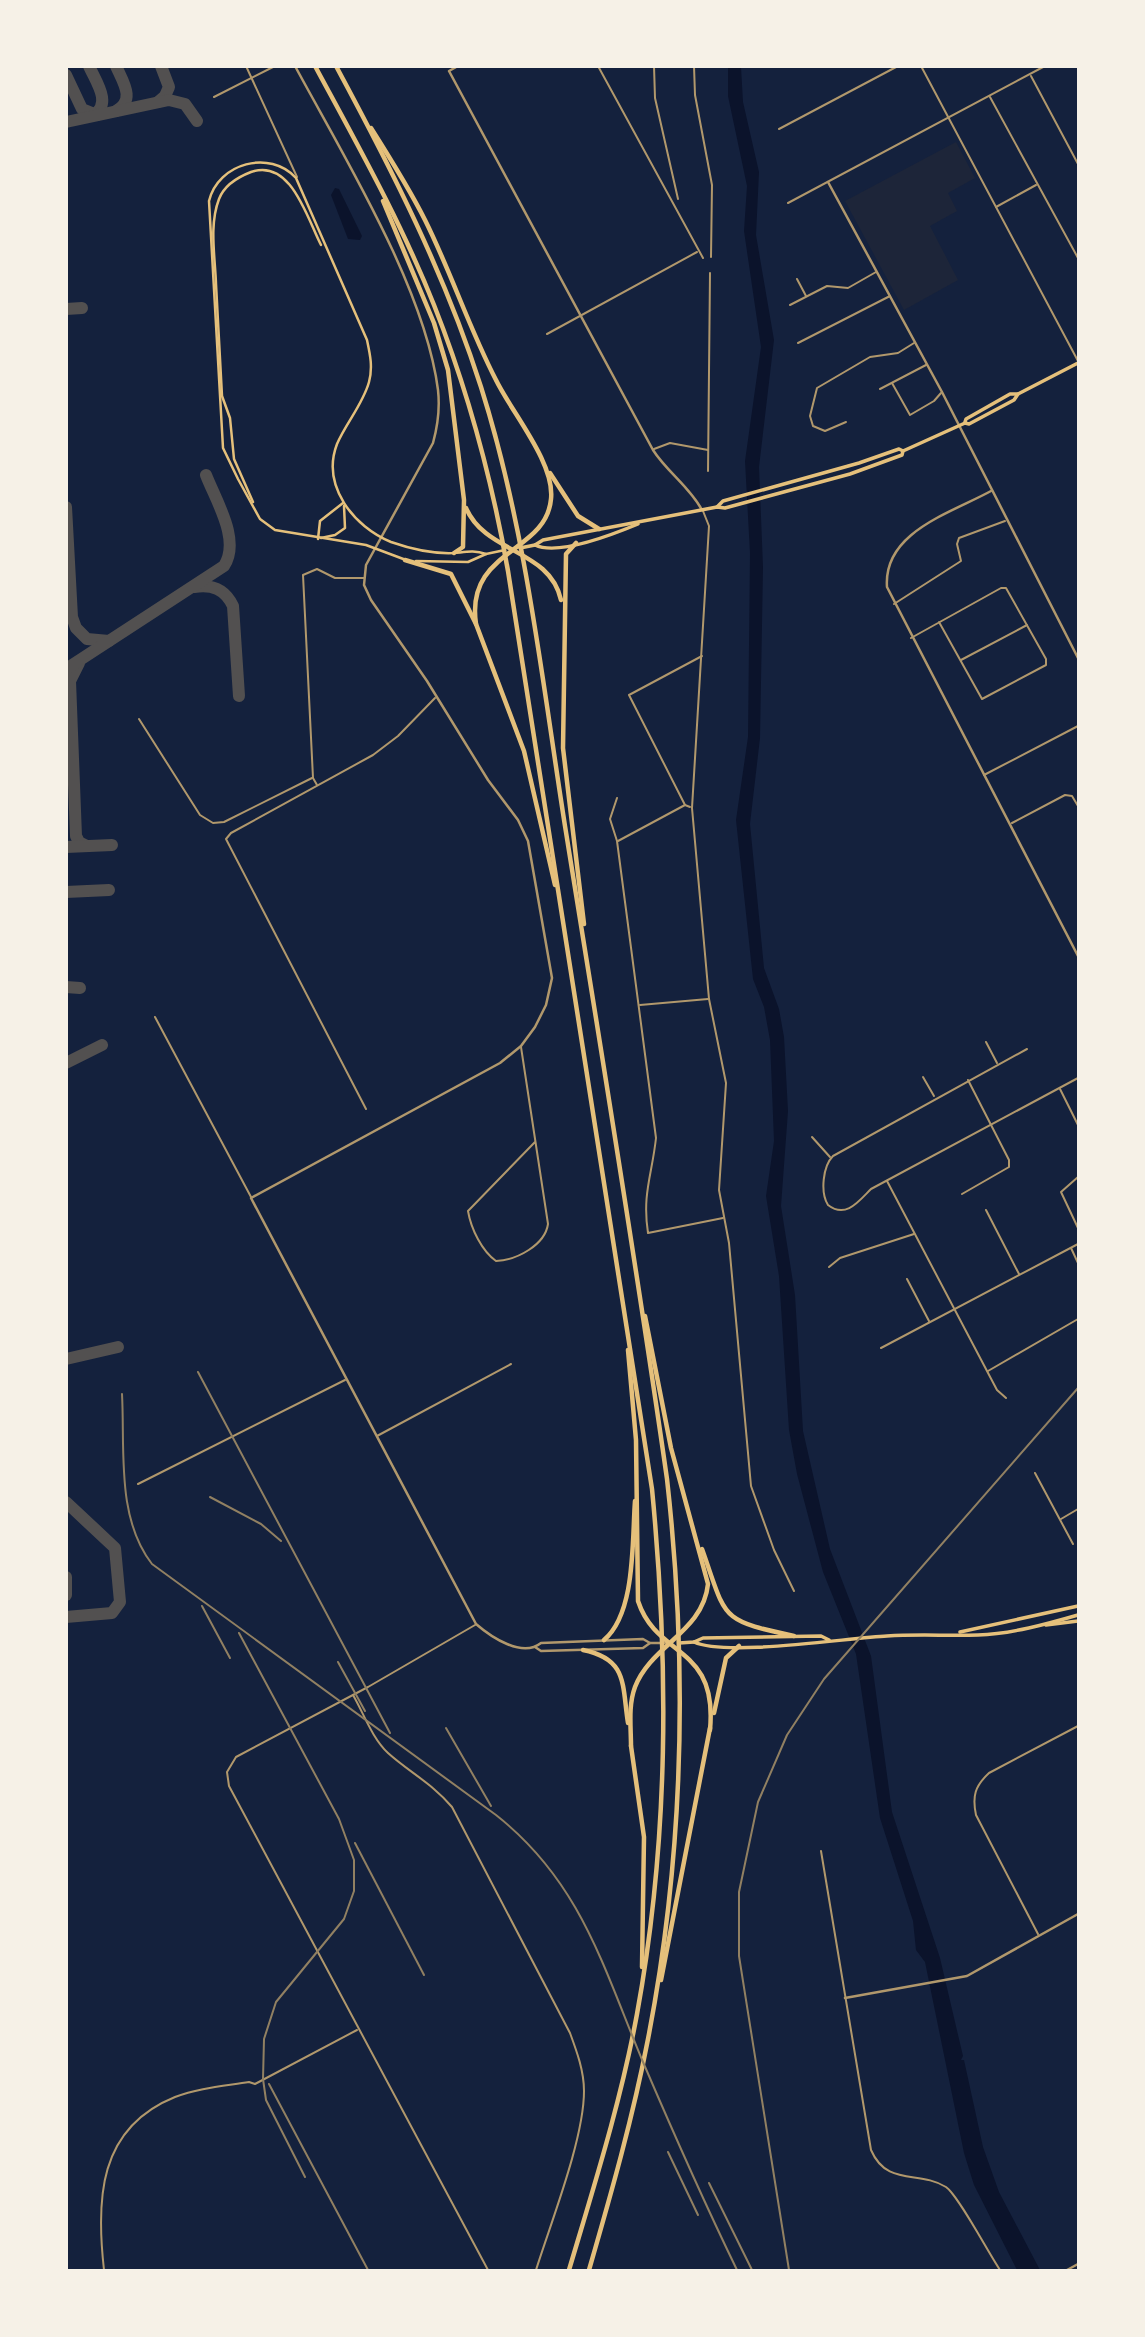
<svg xmlns="http://www.w3.org/2000/svg" width="1145" height="2337" font-family="Cabin,sans-serif">
	<rect width="100%" height="100%" fill="#14213d"/>
	<path fill="#1d2539" d="M956 142 975 178 948 193 957 211 930 226 958 280 904 310 845 201Z"/>
	<g fill="#0b132b">
		<path d="M728 67H741L743 102 759 172 756 235 774 340 759 467 763 567 760 738 750 824 764 968 779 1009 784 1037 788 1111 781 1206 795 1295 803 1431 830 1549 871 1656 892 1812 940 1958 963 2056 961 2060H964L983 2147 999 2192 1040 2270H1017L974 2185 964 2153 925 1962 916 1950 913 1921 880 1818 856 1654 823 1572 797 1474 789 1430 779 1276 766 1196 774 1141 770 1040 764 1007 753 979 736 820 748 737 750 553 745 461 761 347 744 231 747 186 728 96Z"/>
		<path d="M335 188 339 189 362 236 360 240 348 239 331 195Z"/>
	</g>
	<g fill="none" stroke-linecap="round" stroke-linejoin="round">
		<g stroke="#525050" stroke-width="12">
			<path d="M89 66C96 82 112 103 94 115"/>
			<path d="M66 75 82 109 97 115"/>
			<path d="M158 102 165 96 169 87 161 66"/>
			<path d="M116 111C136 100 123 82 116 66"/>
			<path d="M66 122 169 100 185 104 197 121"/>
			<path d="M66 309 82 308"/>
			<path d="M66 507 72 617 76 628 87 639 109 641"/>
			<path d="M194 587C212 584 225 589 233 606L239 696"/>
			<path d="M79 663 70 681 76 836 79 842 87 846"/>
			<path d="M66 669 224 566C241 540 216 501 206 475"/>
			<path d="M66 847 112 845"/>
			<path d="M66 892 109 890"/>
			<path d="M66 987 80 988"/>
			<path d="M66 1063 102 1045"/>
			<path d="M66 1359 118 1347"/>
			<path d="M66 1502 115 1548 120 1602 112 1613 66 1617"/>
			<path d="M66 1577V1595"/>
		</g>
		<g stroke="#b1986c" stroke-width="2">
			<path d="M246 66 297 177"/>
			<path d="M598 66 703 258"/>
			<path d="M654 66 655 98 678 199"/>
			<path d="M694 66 695 95 712 185 711 257"/>
			<path d="M921 66 1078 361"/>
			<path d="M1031 76 1078 164"/>
			<path d="M214 97 275 66"/>
			<path d="M990 97 1078 258"/>
			<path d="M779 129 898 66"/>
			<path d="M788 203 1045 66"/>
			<path d="M996 207 1036 185"/>
			<path d="M797 279 806 296"/>
			<path d="M790 305 827 286 848 288 876 272"/>
			<path d="M547 334 697 252"/>
			<path d="M798 343 890 296"/>
			<path d="M892 383 910 415 934 401 941 393"/>
			<path d="M880 389 926 365"/>
			<path d="M846 422 825 431 813 426 810 416 817 388 870 357 898 353 914 343"/>
			<path d="M654 449 670 443 708 450"/>
			<path d="M708 471 710 273"/>
			<path d="M703 511 709 526 692 808 709 999 726 1083 719 1190 729 1243 751 1486 774 1550 794 1591"/>
			<path d="M894 604 961 561 957 544 959 538 1005 521"/>
			<path d="M911 638 1001 588H1006L1046 659V665L982 699 939 622"/>
			<path d="M961 660 1027 625"/>
			<path d="M139 719 200 815 213 823 224 822 312 778"/>
			<path d="M984 775 1078 726"/>
			<path d="M317 785 313 778 303 575 317 569 335 578H364"/>
			<path d="M617 798 610 819 617 841 656 1138C652 1175 642 1194 648 1233L723 1218"/>
			<path d="M685 805 629 695 702 656"/>
			<path d="M1012 823 1065 795 1072 796 1078 806"/>
			<path d="M618 841 685 805 690 807"/>
			<path d="M640 1005 708 999"/>
			<path d="M155 1017 251 1197"/>
			<path d="M986 1042 997 1063"/>
			<path d="M521 1047 548 1224C545 1245 517 1260 496 1261 482 1251 471 1229 468 1211L535 1142"/>
			<path d="M1027 1049 833 1156C823 1166 820 1192 828 1205 846 1219 859 1201 871 1189L1078 1078"/>
			<path d="M923 1077 934 1096"/>
			<path d="M1060 1089 1078 1125"/>
			<path d="M366 1109 226 839 231 833 373 755 398 736 435 698"/>
			<path d="M812 1137 830 1157"/>
			<path d="M1078 1177 1061 1192 1078 1228"/>
			<path d="M887 1181 997 1390 1006 1398"/>
			<path d="M962 1194 1009 1167V1160L968 1080"/>
			<path d="M986 1210 1019 1274"/>
			<path d="M1071 1248 1078 1263"/>
			<path d="M829 1267 840 1258 914 1234"/>
			<path d="M907 1279 929 1321"/>
			<path d="M881 1348 1078 1244"/>
			<path d="M988 1371 1078 1319"/>
			<path d="M377 1436 511 1364"/>
			<path d="M1035 1473 1073 1544"/>
			<path d="M138 1484 345 1380"/>
			<path d="M1061 1519 1078 1509"/>
			<path d="M475 1625 368 1687 236 1757 227 1772 229 1786 488 2270"/>
			<path d="M353 1695C364 1714 372 1738 388 1753 409 1772 433 1784 452 1807L570 2033C577 2052 584 2071 584 2091 584 2139 551 2222 536 2270"/>
			<path d="M821 1851 871 2150C887 2187 919 2170 946 2187 958 2195 989 2254 1000 2270"/>
			<path d="M1038 1934 976 1815C972 1796 975 1786 989 1773L1078 1726"/>
			<path d="M104 2270C96 2200 98 2128 175 2097 198 2088 224 2086 249 2082L255 2084 357 2030"/>
		</g>
		<g stroke="#b1986c" stroke-width="2.5">
			<path d="M295 66C344 157 425 288 438 390 440 408 438 425 433 443L366 565 364 585 371 600 427 681 488 780 518 820 528 841 552 978 546 1005 535 1027 521 1046 500 1063 251 1198 476 1624C491 1637 522 1658 541 1643L643 1639 650 1643H669"/>
			<path d="M458 66 449 71 653 450C667 472 689 486 702 510"/>
			<path d="M828 182 942 392 1078 658"/>
			<path d="M991 491C951 513 883 532 887 587L1078 956"/>
			<path d="M535 1647 541 1651 643 1648 650 1643"/>
			<path d="M845 1998 967 1976 1078 1914"/>
			<path d="M1067 2270 1078 2264"/>
		</g>
		<g stroke="#e5c07b" stroke-width="2.5">
			<path d="M253 502 234 459 230 418 222 396C220 359 218 321 216 284 215 256 209 225 219 199 224 186 238 177 251 172 291 158 307 218 321 245"/>
			<path d="M321 538 335 535 345 528 344 506"/>
			<path d="M318 539 320 521 343 503"/>
			<path d="M406 560 366 545 275 530 260 519 238 479 223 448 209 201C218 163 270 149 296 178L367 340C370 354 373 367 369 382 363 404 346 423 337 444 321 486 354 527 391 542 411 549 433 554 454 553 466 552 474 550 486 554"/>
			<path d="M416 561 468 562 486 554 505 550"/>
		</g>
		<g stroke="#e5c07b" stroke-width="3.5">
			<path d="M965 422 966 419 1010 394H1018L1078 363"/>
			<path d="M717 507 723 501 859 463 899 449 903 451"/>
			<path d="M535 545C558 556 614 534 638 524"/>
			<path d="M520 548 535 545 543 540 717 507 725 508 850 474 902 455 903 451 965 423 969 424 1014 400 1018 394"/>
			<path d="M1046 1625 1078 1621"/>
			<path d="M960 1632 1078 1606"/>
			<path d="M694 1642C727 1657 846 1638 887 1636 918 1634 948 1636 978 1635 1011 1634 1047 1624 1078 1615"/>
			<path d="M679 1643 694 1642 703 1638 821 1636 829 1640"/>
		</g>
		<g stroke="#e5c07b" stroke-width="4.5">
			<path d="M315 66C357 144 401 222 434 305 468 391 492 480 508 571L652 1489C669 1665 669 1839 637 2014 621 2101 594 2186 569 2270"/>
			<path d="M336 66C392 170 445 274 481 387 526 529 542 680 565 826 600 1044 636 1261 667 1479 688 1666 684 1854 648 2039 633 2117 611 2194 589 2270"/>
			<path d="M371 128C390 158 409 188 425 220 451 272 469 328 496 380 512 413 555 463 551 499 546 554 465 549 476 624"/>
			<path d="M383 201 434 323 448 370 464 500 463 547 454 553"/>
			<path d="M550 473 578 516 599 529"/>
			<path d="M466 508C486 554 550 549 561 600"/>
			<path d="M576 543 566 554 563 748 584 924"/>
			<path d="M405 560 451 574 476 624 524 751 555 885"/>
			<path d="M628 1350 636 1440 638 1601C657 1659 718 1644 710 1730"/>
			<path d="M702 1549C727 1619 718 1620 794 1636"/>
			<path d="M604 1640C636 1613 632 1540 635 1501"/>
			<path d="M583 1650C628 1659 622 1685 628 1723"/>
			<path d="M714 1713 726 1658 739 1646"/>
			<path d="M631 1746C631 1727 628 1706 635 1687 651 1645 703 1632 708 1584L671 1448 645 1316"/>
			<path d="M631 1746 644 1837 642 1967"/>
			<path d="M661 1980 710 1728"/>
		</g>
		<g stroke="#918062" stroke-width="2">
			<path d="M198 1372 390 1733"/>
			<path d="M122 1394C125 1449 116 1518 152 1564L496 1815C581 1882 603 1967 643 2062 673 2132 704 2202 737 2270"/>
			<path d="M210 1497 261 1524 281 1541"/>
			<path d="M202 1606 230 1658"/>
			<path d="M239 1633 339 1819 354 1860V1891L344 1919 276 2002 264 2039 263 2079 266 2100 305 2177"/>
			<path d="M338 1662 365 1711"/>
			<path d="M446 1728 491 1806"/>
			<path d="M355 1843 424 1975"/>
			<path d="M269 2084 368 2270"/>
			<path d="M668 2152 698 2215"/>
			<path d="M709 2183 752 2270"/>
			<path d="M789 2270 739 1956V1892L758 1802 787 1735 824 1679 1078 1388"/>
		</g>
	</g>
	<rect width="1145" height="2337" fill="none" stroke="#f6f1e7" stroke-width="136"/>
</svg>
